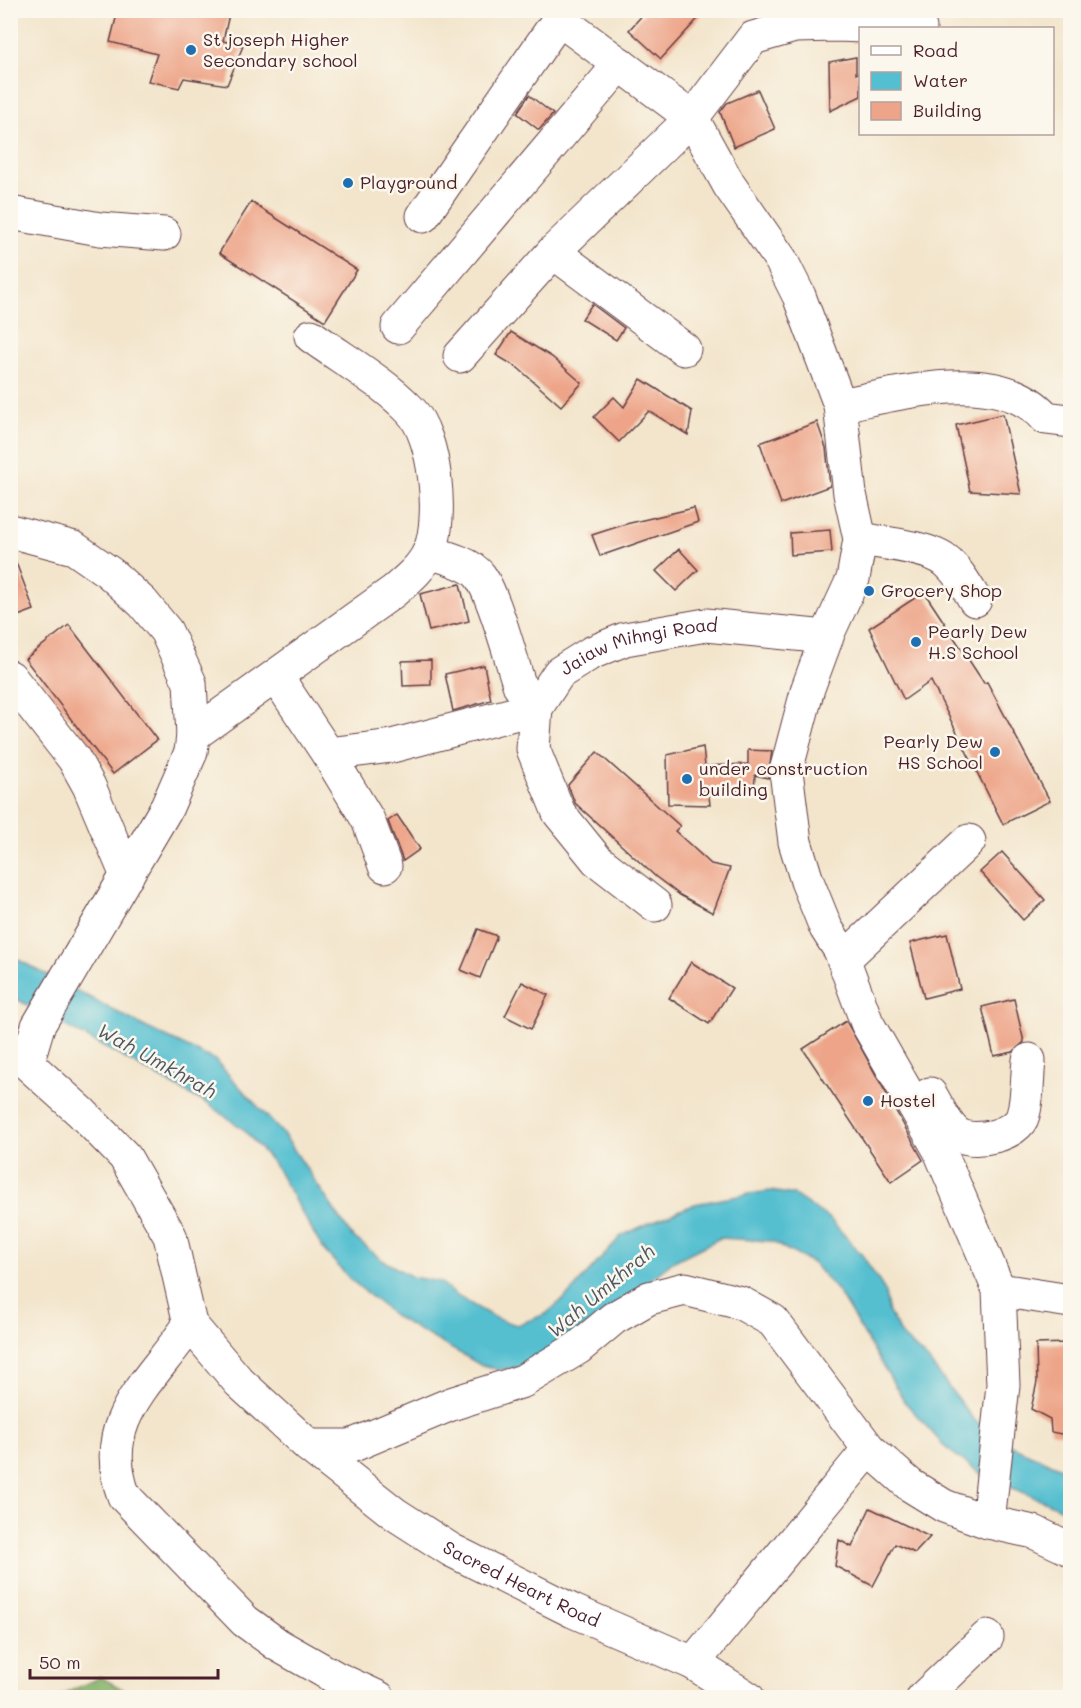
<svg xmlns="http://www.w3.org/2000/svg" width="1081" height="1708" font-family="Mali,sans-serif">
	<rect width="100%" height="100%" fill="#fbf7ec"/>
	<filter id="ink" filterUnits="userSpaceOnUse"><feTurbulence type="fractalNoise" baseFrequency=".0167" numOctaves="2"/><feDisplacementMap in="SourceGraphic" scale="12" xChannelSelector="R" yChannelSelector="G"/><feConvolveMatrix kernelMatrix="1 2 1 2 8 2 1 2 1" color-interpolation-filters="sRGB"/></filter>
	<filter id="wash" filterUnits="userSpaceOnUse"><feTurbulence type="fractalNoise" baseFrequency=".008" numOctaves="4" result="noise"/><feDisplacementMap in="SourceGraphic" scale="24" xChannelSelector="R" yChannelSelector="G"/><feGaussianBlur stdDeviation="1.35" result="paint"/><feColorMatrix in="noise" values="0 0 0 0 0 0 0 0 0 0 0 0 0 0 0 0 0 1.4 0 .05"/><feComposite in="paint" operator="in"/></filter>
	<g filter="url(#wash)">
		<rect width="100%" height="100%" fill="#f3e5cc"/>
		<path fill="#86b36c" stroke="#68694c" stroke-width="1.5" d="M100 1677 137 1697H58Z"/>
		<path fill="#54bfd0" stroke="#4f6f7e" stroke-width="1.5" d="M11 956 147 1028 215 1060 284 1135 351 1235 382 1260 412 1277 440 1282 457 1296 497 1319 517 1325 546 1314 571 1292 621 1236 647 1224 695 1204 749 1194 771 1191 794 1195 830 1219 862 1255 884 1289 889 1313 903 1337 928 1360 973 1419 1003 1442 1070 1472V1512L984 1476 946 1448 905 1402 839 1293 814 1264 771 1241 720 1238 674 1261 622 1302 523 1367 499 1370 479 1364 397 1318 350 1279 323 1249 274 1164 243 1129 206 1103 11 996Z"/>
		<g id="blocks">
			<g fill="#eda488">
				<path d="M118 10H230L223 41 243 46 227 85 184 78 179 88 148 81 157 54 110 42Z"/>
				<path d="M647 10H706L661 59 629 30Z"/>
				<path d="M856 57V74L861 72V96L830 111 829 62Z"/>
				<path d="M758 90 775 129 734 147 720 112 727 103Z"/>
				<path d="M529 95 553 114 539 130 517 113Z"/>
				<path d="M251 202 357 270 325 321 219 253Z"/>
				<path d="M592 304 624 328 616 340 582 319Z"/>
				<path d="M511 332 552 357 582 383 561 406 518 368 496 355Z"/>
				<path d="M641 379 692 411 688 435 649 411 619 442 594 417 614 397 624 407Z"/>
				<path d="M1003 414 1021 494 970 491 956 425Z"/>
				<path d="M817 422 826 448 830 486 781 504 760 443Z"/>
				<path d="M694 508 698 522 600 556 592 535 626 524Z"/>
				<path d="M830 530 832 552 791 555 790 533Z"/>
				<path d="M679 549 698 570 676 591 656 571Z"/>
				<path d="M12 552 34 610 10 619V553Z"/>
				<path d="M460 584 469 621 429 631 420 594Z"/>
				<path d="M924 592 984 683 987 682 1050 801 1003 824 931 681 904 700 869 628Z"/>
				<path d="M69 625 157 740 113 774 25 659Z"/>
				<path d="M431 660V685L403 686 402 661Z"/>
				<path d="M484 665 491 700 453 711 445 674Z"/>
				<path d="M703 747 705 766 748 764V750L772 751 768 778 755 775 754 792 708 787 710 805 668 804 667 755Z"/>
				<path d="M597 752 680 826 675 831 711 864 730 868 713 913 680 895 656 877 575 803 568 785Z"/>
				<path d="M397 815 420 849 403 861 388 821Z"/>
				<path d="M1002 852 1045 900 1023 920 980 872Z"/>
				<path d="M478 929 497 936 480 978 461 970Z"/>
				<path d="M947 934 960 989 924 998 910 943Z"/>
				<path d="M691 962 732 988 709 1024 669 998Z"/>
				<path d="M522 982 548 995 531 1029 505 1016Z"/>
				<path d="M1014 999 1024 1042 1013 1052 994 1056 982 1007Z"/>
				<path d="M846 1021 923 1160 891 1182 803 1049Z"/>
				<path d="M1068 1343V1398L1071 1436 1051 1432 1050 1419 1031 1409 1037 1382 1036 1344Z"/>
				<path d="M870 1508 930 1537 915 1553 895 1544 873 1586 835 1566 839 1540 852 1547Z"/>
			</g>
		</g>
	</g>
	<g filter="url(#ink)">
		<use href="#blocks" fill-opacity="0" stroke="#633d43" stroke-width="1.5"/>
		<g fill="none" stroke-linecap="round" stroke-linejoin="round">
			<g stroke="#633d43" stroke-width="35">
				<g id="minor">
					<path d="M560 10 564 13 559 19 692 118 729 185 781 260 799 296 840 405 850 494 860 539 853 579 829 631 808 688 786 771 795 842 807 881 826 928 840 950 867 1023 939 1149 999 1290 1003 1385 988 1522"/>
					<path d="M10 213 100 229 164 234"/>
					<path d="M423 216 559 19"/>
					<path d="M553 252 684 349"/>
					<path d="M398 327 620 64"/>
					<path d="M460 356 553 252 692 118 753 38 795 26 836 25 920 28"/>
					<path d="M840 405C900 394 999 364 1046 418L1070 421"/>
					<path d="M10 531 74 548 110 573 143 603 166 631 190 683 193 735 191 752 167 807 38 1026 27 1063"/>
					<path d="M860 539C882 543 930 547 947 562 959 572 967 587 975 600"/>
					<path d="M429 552C445 557 470 563 480 576 495 597 511 660 520 687"/>
					<path d="M276 676 328 754"/>
					<path d="M10 677 74 759 89 786 127 876"/>
					<path d="M193 735 394 591C408 579 422 568 430 550 443 518 436 436 410 410 382 381 344 360 311 336"/>
					<path d="M385 866 368 820 328 754 392 746 536 708"/>
					<path id="s1" d="M655 905 597 860 559 813 533 749 536 708 559 673 591 653 625 639 706 625 826 637"/>
					<path d="M844 959 969 841"/>
					<path id="s2" d="M10 1048 81 1112 125 1157 170 1236 190 1324 239 1382 309 1446 395 1514 451 1550 573 1611 693 1663 748 1698"/>
					<path d="M930 1094C938 1106 946 1127 959 1135 975 1144 1018 1135 1023 1115 1028 1098 1027 1078 1029 1060"/>
					<path d="M999 1290 1070 1301"/>
					<path d="M190 1324C152 1381 95 1420 124 1496L245 1621 278 1645 338 1679 379 1698"/>
					<path d="M309 1446H351L451 1404 523 1381 578 1348 614 1318 649 1298 685 1289 741 1303 773 1321 869 1449 910 1485 944 1506 988 1522 1034 1532 1070 1549"/>
					<path d="M693 1663 869 1449"/>
					<path d="M923 1698 987 1637"/>
				</g>
			</g>
			<use href="#minor" stroke="#fff" stroke-width="33"/>
		</g>
	</g>
	<g fill="#1f6fb2" stroke="#fbf7ec" stroke-width="2">
		<circle cx="191" cy="50" r="6"/>
		<circle cx="348" cy="183" r="6"/>
		<circle cx="869" cy="591" r="6"/>
		<circle cx="916" cy="642" r="6"/>
		<circle cx="995" cy="752" r="6"/>
		<circle cx="687" cy="779" r="6"/>
		<circle cx="868" cy="1101" r="6"/>
	</g>
	<g text-anchor="middle" stroke-width="5" stroke-linejoin="round" paint-order="stroke">
		<g font-size="18" fill="#4a1f2b" stroke="#fbf7ec" text-anchor="start">
			<text x="203" y="46">St joseph Higher<tspan x="203" dy="21">Secondary school</tspan></text>
			<text x="360" y="189">Playground</text>
			<text x="881" y="597">Grocery Shop</text>
			<text x="928" y="638">Pearly Dew<tspan x="928" dy="21">H.S School</tspan></text>
			<text x="983" y="748" text-anchor="end">Pearly Dew<tspan x="983" dy="21">HS School</tspan></text>
			<text x="699" y="775">under construction<tspan x="699" dy="21">building</tspan></text>
			<text x="880" y="1107">Hostel</text>
		</g>
		<g font-size="18" fill="#4a1f2b" stroke="#fbf7ec">
			<text dy="6" stroke="none"><textPath href="#s1" startOffset="372">Jaiaw Mihngi Road</textPath></text>
			<text dy="6" stroke="none"><textPath href="#s2" startOffset="765">Sacred Heart Road</textPath></text>
		</g>
		<g font-size="20" font-style="italic" fill="#4e5765" stroke="#fbf7ec">
			<text transform="translate(157 1061) rotate(29)" y="7">Wah Umkhrah</text>
			<text transform="translate(601 1291) rotate(-40)" y="7">Wah Umkhrah</text>
		</g>
	</g>
	<rect width="1081" height="1708" fill="none" stroke="#fbf7ec" stroke-width="36"/>
	<rect x="859" y="27" width="195" height="108" fill="#fbf7ec" stroke="#b4a19f" stroke-width="1.5"/>
	<rect x="871" y="46" width="30" height="9" fill="#ffffff" stroke="#b4a19f" stroke-width="1.5"/>
	<text x="913" y="57" font-size="18" fill="#4a1f2b">Road</text>
	<rect x="871" y="72" width="30" height="18" fill="#54bfd0" stroke="#b4a19f" stroke-width="1.5"/>
	<text x="913" y="87" font-size="18" fill="#4a1f2b">Water</text>
	<rect x="871" y="102" width="30" height="18" fill="#eda488" stroke="#b4a19f" stroke-width="1.5"/>
	<text x="913" y="117" font-size="18" fill="#4a1f2b">Building</text>
	<path d="M30 1669v9h188v-9" fill="none" stroke="#4a1f2b" stroke-width="3"/>
	<text x="39" y="1669" font-size="18" fill="#4a1f2b" stroke="#fbf7ec" stroke-width="4.5" paint-order="stroke">50 m</text>
</svg>
